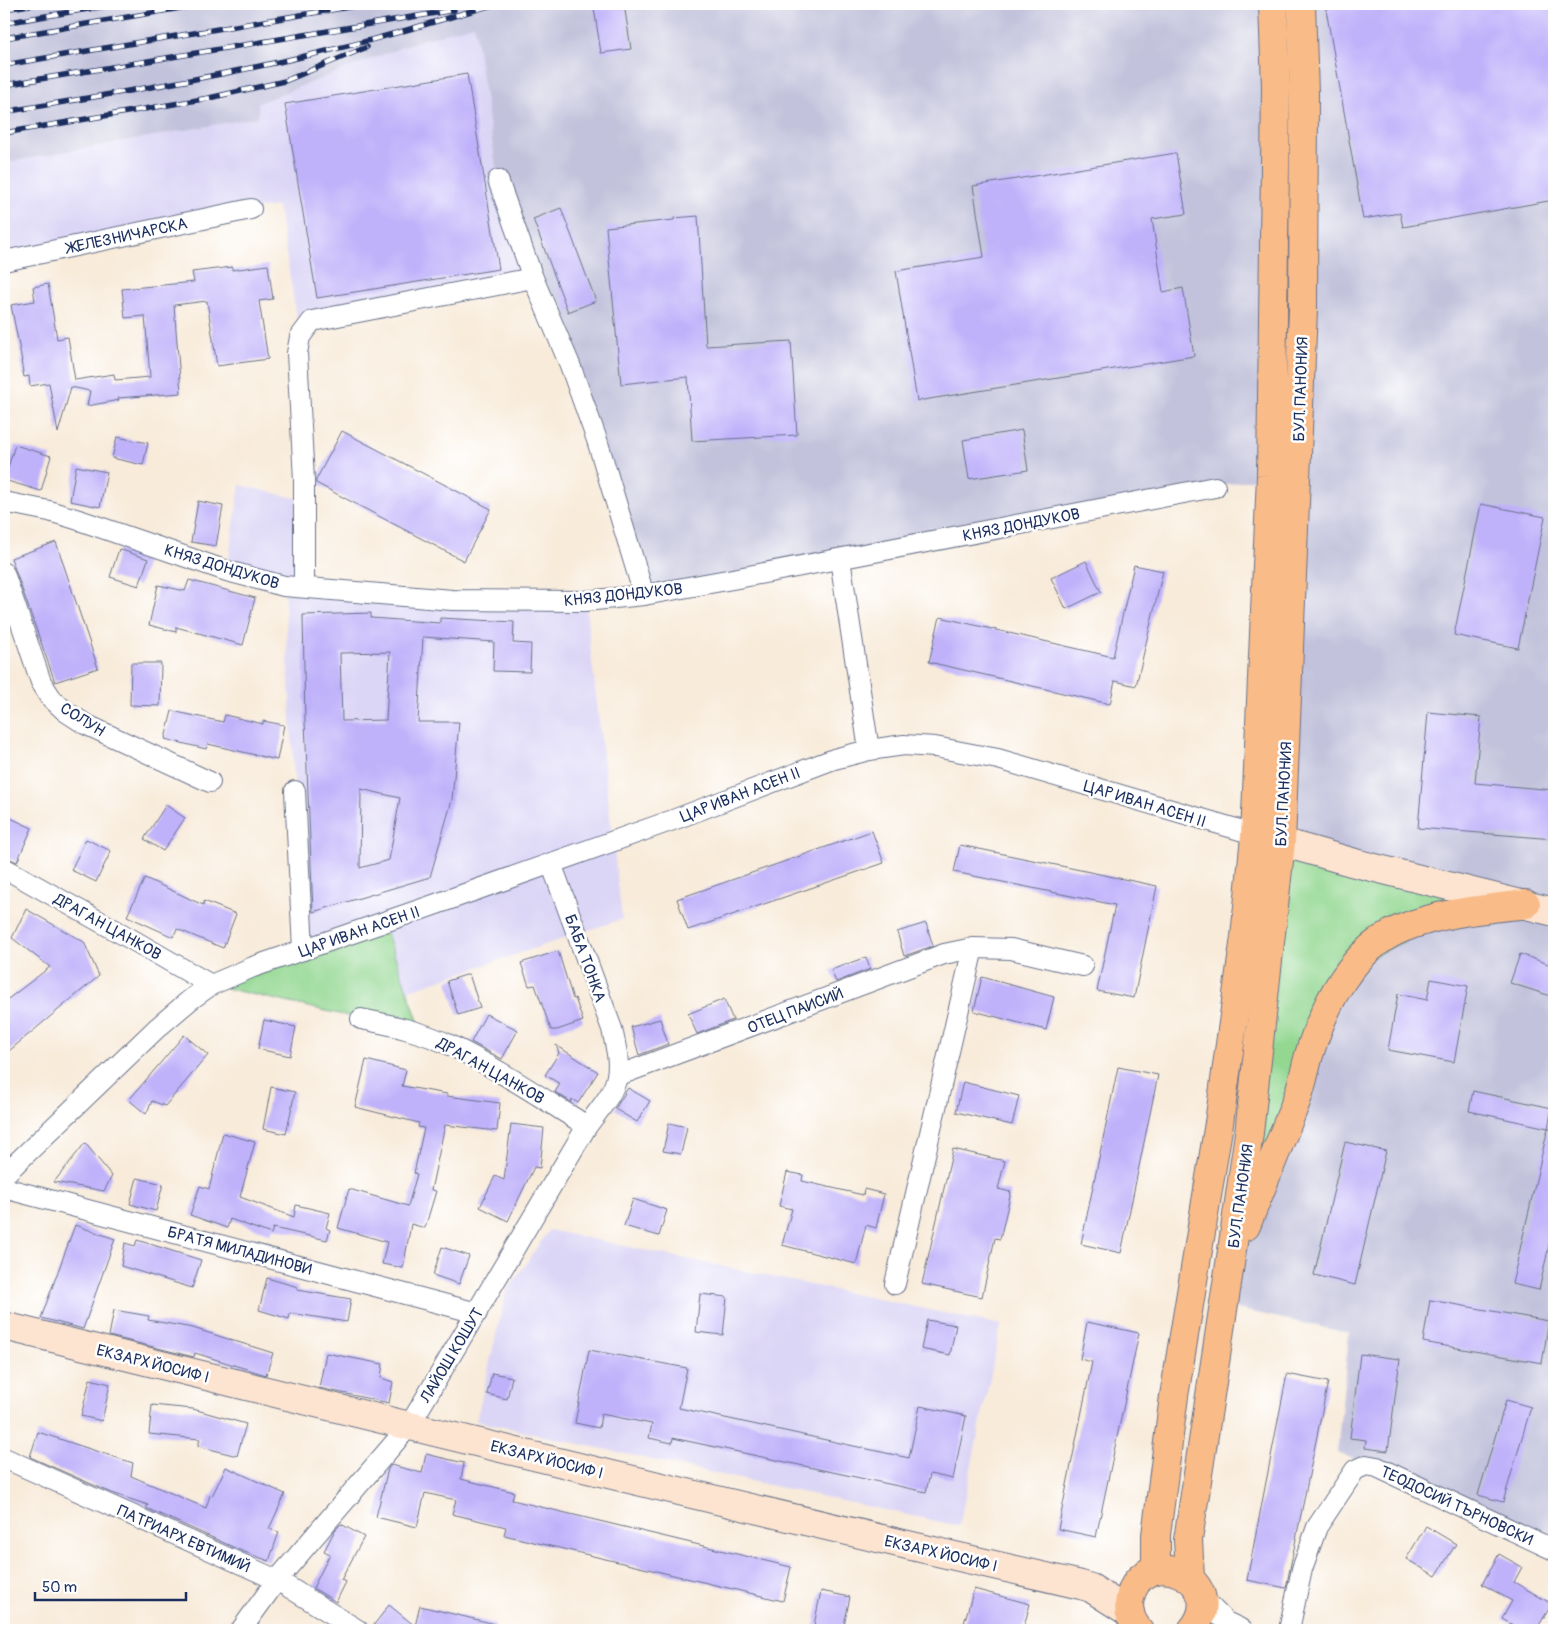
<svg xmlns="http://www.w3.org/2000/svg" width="1558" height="1634" font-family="Pangolin,sans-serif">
	<rect width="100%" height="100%" fill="#fff"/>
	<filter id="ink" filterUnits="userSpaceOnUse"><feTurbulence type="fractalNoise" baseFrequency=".02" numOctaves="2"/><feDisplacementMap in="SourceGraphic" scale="10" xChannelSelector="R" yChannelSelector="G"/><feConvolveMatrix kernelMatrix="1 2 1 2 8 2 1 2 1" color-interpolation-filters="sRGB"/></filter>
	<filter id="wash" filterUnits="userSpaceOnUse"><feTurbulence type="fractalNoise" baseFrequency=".0096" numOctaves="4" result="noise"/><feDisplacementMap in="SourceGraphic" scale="20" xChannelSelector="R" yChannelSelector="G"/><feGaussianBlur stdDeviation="1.12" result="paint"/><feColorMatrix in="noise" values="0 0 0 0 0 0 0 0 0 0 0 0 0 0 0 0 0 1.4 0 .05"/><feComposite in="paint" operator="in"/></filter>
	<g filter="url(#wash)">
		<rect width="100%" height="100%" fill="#f8ebda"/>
		<g fill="#dcd6f6">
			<path d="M474 24 498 180 533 278 312 321 300 337 278 206 251 209 4 261V163L258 117 257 103 418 41Z"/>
			<path d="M240 485 304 500V587L585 601 622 919 407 991 383 923 303 950 284 586 227 571Z"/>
			<path d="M549 1230 1001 1325 959 1526 671 1464 476 1421 506 1292Z"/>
		</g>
		<path fill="#c2c2dc" d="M4 4H1554V1550L1377 1467 1337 1453 1349 1333 1224 1306 1281 842 1271 476 644 595 498 180 474 25 418 41 258 103V117L4 163Z"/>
		<g fill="#93d791" stroke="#578378">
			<path d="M1281 842 1526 904 1464 912 1352 967 1230 1264Z"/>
			<path d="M383 923 423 1034 361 1019 211 985Z"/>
		</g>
		<g id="blocks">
			<g fill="#c0b2fa" fill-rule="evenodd">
				<path d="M624 4 631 49 601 53 594 8Z"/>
				<path d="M1325 4H1554V200L1403 227 1400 213 1363 219Z"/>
				<path d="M467 74 499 269 317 298 285 104Z"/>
				<path d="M1176 153 1186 214 1152 219 1163 292 1183 288 1194 356 917 401 896 271 984 257 973 186Z"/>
				<path d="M561 208 596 301 568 312 533 219Z"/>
				<path d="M698 216 706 346 791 341 797 435 692 441 688 377 621 384 606 227 674 220V218Z"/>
				<path d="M268 265 273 299 259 301 268 359 217 366 207 301 174 305 181 393 118 398 119 400 87 406 90 391 71 387 58 433 49 383 30 386 29 376 24 377 21 361H22L11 305 35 301 33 287 48 284 57 339 68 337 75 380 114 374 115 380 150 377 145 316 125 318 122 289 194 282 192 272 232 267V270Z"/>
				<path d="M1022 430 1028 470 969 479 963 440Z"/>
				<path d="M342 431 491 509 464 561 316 483V480Z"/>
				<path d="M117 437 148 443 143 465 112 458Z"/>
				<path d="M15 445 51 456 41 491 4 480Z"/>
				<path d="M76 466 107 472 100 507 70 501Z"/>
				<path d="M198 501 223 506 216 546 191 542Z"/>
				<path d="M1481 504 1545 517 1518 648 1454 635Z"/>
				<path d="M56 542 98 668 55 682 11 558Z"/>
				<path d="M119 549 148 559 139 586 110 577Z"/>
				<path d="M1086 561 1101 592 1066 609 1051 578Z"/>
				<path d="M1134 565 1163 571 1136 686 1115 681 1110 704 929 662 940 617 1113 657Z"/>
				<path d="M189 580 255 598 243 645 176 627V632L149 625 158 585 185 591Z"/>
				<path d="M371 613V618L440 623V618L514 622 513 643 531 644 530 672 493 671 494 642 423 637 418 722H459L452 800 430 877 313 912 305 721 303 615ZM390 652 386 720 342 721 340 653ZM361 789 400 798 389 860 360 868Z"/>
				<path d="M131 663H161L160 706 130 705Z"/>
				<path d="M172 711 223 722 225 715 263 724V721L284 725 277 760 208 744 206 749 165 739Z"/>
				<path d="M1428 712 1481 717 1475 783 1554 790V839L1418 828Z"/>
				<path d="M166 805 185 818 163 851 144 839Z"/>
				<path d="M4 815 32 828 17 862 4 856Z"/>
				<path d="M872 831 884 863 688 930 677 899Z"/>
				<path d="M86 839 111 851 96 882 71 870Z"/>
				<path d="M960 845 1157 886 1134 998 1097 991 1115 905 954 872Z"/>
				<path d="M145 878 203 905 204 901 236 914 223 948 177 929 173 937 127 916Z"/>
				<path d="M26 909 84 942 99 976 4 1055V1002L50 967 12 938Z"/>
				<path d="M926 923 933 946 904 956 897 932Z"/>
				<path d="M558 951 573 999 575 998 583 1021 557 1030H551L535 985 529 986 521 963Z"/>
				<path d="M1520 954 1554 966V997L1510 983Z"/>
				<path d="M866 957 870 969 836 982 831 970Z"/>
				<path d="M469 974 480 1008 458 1015 447 981Z"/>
				<path d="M982 977 1054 997 1046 1030 974 1011Z"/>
				<path d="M1431 979 1468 986 1454 1062 1388 1050 1398 994 1427 1000Z"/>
				<path d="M724 999 733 1020 697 1034 688 1014Z"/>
				<path d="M486 1014 518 1030 502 1059 471 1042Z"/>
				<path d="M660 1019 668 1044 639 1055 631 1027Z"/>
				<path d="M264 1020 296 1027 290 1056 258 1049Z"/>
				<path d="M184 1035 208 1055 165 1106 152 1101 146 1114 129 1100Z"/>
				<path d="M556 1045 598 1072 578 1103 572 1099 571 1102 555 1092 560 1084 545 1075 559 1053Z"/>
				<path d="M366 1060 406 1070 402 1086 447 1094V1096L500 1103 497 1131 445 1125 431 1190 436 1191 425 1228 411 1224 403 1268 382 1264 387 1242 338 1228 349 1189 408 1206 417 1174 414 1173 424 1128 418 1127 419 1123 355 1107Z"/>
				<path d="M1118 1067 1158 1075 1121 1253 1081 1244Z"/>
				<path d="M963 1082 1019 1096 1012 1125 956 1112Z"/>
				<path d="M271 1087 295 1092 286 1134 263 1129Z"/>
				<path d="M628 1088 650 1101 637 1122 615 1109Z"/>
				<path d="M1473 1091 1552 1108 1548 1128 1554 1129V1223L1539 1290 1512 1284 1548 1128 1469 1111Z"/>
				<path d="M669 1123 687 1127 681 1154 663 1151Z"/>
				<path d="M511 1124 544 1128 540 1168 534 1167 508 1221 480 1207 495 1176 504 1180Z"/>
				<path d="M223 1133 255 1142 240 1197 294 1217 296 1205 330 1213 326 1228 330 1230 327 1240 273 1228 271 1234 230 1219 227 1228 190 1215 200 1186 209 1189Z"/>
				<path d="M1345 1142 1386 1151 1355 1285 1314 1275Z"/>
				<path d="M85 1143 112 1176 104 1191 54 1182Z"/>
				<path d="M953 1149 1005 1161 998 1189 1011 1192 1000 1239 995 1238 982 1297 922 1284Z"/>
				<path d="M787 1172 803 1175 802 1181 863 1195 864 1189 884 1194 876 1228 866 1225 856 1264 782 1245 792 1209 779 1206Z"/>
				<path d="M137 1178 163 1184 156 1211 130 1204Z"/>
				<path d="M633 1199 667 1210 659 1236 624 1226Z"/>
				<path d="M75 1225 115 1239 83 1329 41 1318Z"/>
				<path d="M137 1240 201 1260 192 1288 121 1266 125 1243 135 1246Z"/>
				<path d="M442 1247 469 1256 459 1284 433 1275Z"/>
				<path d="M267 1278 298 1287 297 1290 351 1299 347 1322 290 1313 289 1319 259 1310Z"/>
				<path d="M700 1294 727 1297 723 1335 696 1332Z"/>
				<path d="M1430 1300 1549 1321 1542 1363 1423 1342Z"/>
				<path d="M114 1310 149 1316 148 1320 193 1328 273 1353 266 1375 195 1353 194 1357 109 1336Z"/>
				<path d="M927 1320 956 1325 950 1355 921 1349Z"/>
				<path d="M1087 1322 1139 1333 1096 1537 1058 1529 1092 1362 1080 1359Z"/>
				<path d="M589 1350 687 1368 679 1408 909 1458 920 1406 966 1416 953 1479 930 1474 926 1492 673 1438 672 1443 649 1438 652 1424 601 1414 599 1428 575 1423Z"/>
				<path d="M326 1353 383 1364 381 1378 393 1382 389 1403 319 1388Z"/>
				<path d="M1360 1354 1400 1359 1388 1451 1365 1448 1366 1440 1350 1438Z"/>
				<path d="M492 1373 512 1377 507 1399 487 1394Z"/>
				<path d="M1287 1374 1328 1382 1286 1588 1247 1580Z"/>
				<path d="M90 1379 110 1384 102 1421 81 1416Z"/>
				<path d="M1506 1400 1531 1407 1503 1502 1478 1495Z"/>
				<path d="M152 1405 193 1409 246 1424 237 1456 198 1446 200 1439 149 1434Z"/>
				<path d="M38 1432 133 1463 131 1476 206 1508 210 1495 212 1496 226 1467 285 1494 269 1529 279 1532 269 1561 242 1551 146 1508 148 1505 112 1493 30 1457Z"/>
				<path d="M426 1454 464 1463 461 1479 514 1492 512 1500 791 1567 783 1601 504 1535 506 1527 452 1514 456 1500 425 1493 417 1527 376 1517 388 1469 391 1465 422 1473Z"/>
				<path d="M341 1524 364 1537 341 1580 346 1582 336 1602 313 1588 330 1554 324 1551 335 1530Z"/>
				<path d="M1426 1526 1456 1544 1436 1576 1406 1559Z"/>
				<path d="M1499 1554 1522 1567 1514 1582 1552 1604 1536 1630H1522L1502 1619 1512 1601 1482 1584Z"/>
				<path d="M974 1589 1030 1604 1023 1630H962Z"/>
				<path d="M821 1591 850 1597 843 1630H813Z"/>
				<path d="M389 1605 415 1626 420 1606 495 1624 494 1630H370Z"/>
			</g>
		</g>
	</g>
	<g filter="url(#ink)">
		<use href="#blocks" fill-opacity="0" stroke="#687189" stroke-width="1"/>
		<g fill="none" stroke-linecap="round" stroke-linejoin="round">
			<g stroke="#687189" stroke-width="22">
				<g id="street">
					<path d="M498 180 533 278 570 365 597 440 644 595"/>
					<path d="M4 261 251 209"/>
					<path d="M4 502 49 511 79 520 227 571 284 586 452 600 585 601 644 595 738 578 1215 487"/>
					<path d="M840 559 869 750"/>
					<path d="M4 573 41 682 52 699 65 711 85 724 210 782"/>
					<path d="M304 587V480L297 353 300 337 312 321 533 278"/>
					<path d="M295 791 303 950"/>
					<path d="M4 868 131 939 211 985"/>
					<path d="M361 1019C392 1025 423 1032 452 1046 499 1069 543 1099 587 1126"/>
					<path d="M617 1076 944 954 973 948 1011 949 1083 966"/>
					<path d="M4 1175 157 1028 190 1000 211 985 253 967 428 907 673 820 834 759 869 750 904 745 935 747 998 759 1267 838"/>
					<path d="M4 1188 477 1313"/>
					<path d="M895 1284 973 948"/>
					<path d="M4 1458 277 1580 358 1630"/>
					<path d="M1201 1597 1226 1622 1243 1630"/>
					<path d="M241 1630 277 1580 409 1426 587 1126C598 1111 614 1094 617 1076 620 1060 615 1044 612 1029L551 863"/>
					<path d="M1289 1630 1302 1569 1317 1527 1355 1470 1366 1465 1377 1467 1554 1550"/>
				</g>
			</g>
			<g stroke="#687189" stroke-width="30">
				<g id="secondary">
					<path d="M1281 842 1355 863 1554 912"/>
					<path d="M4 1326C362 1415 721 1503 1081 1585L1091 1588 1130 1613"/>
				</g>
			</g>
			<g stroke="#687189" stroke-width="30">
				<g id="primary">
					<path d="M1246 1226C1263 1183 1281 1141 1297 1099 1302 1085 1305 1069 1309 1055 1324 1005 1352 948 1403 928 1442 912 1485 909 1526 904"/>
					<path d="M1156 1570V1535L1174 1396 1219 1123 1245 937 1255 836 1271 476 1276 87 1273 4"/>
					<path d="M1190 1578 1188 1540 1230 1264 1249 1133 1281 842 1303 309 1304 94 1301 4"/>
					<path d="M1139 1630C1131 1621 1127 1611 1130 1598 1143 1539 1233 1582 1192 1630"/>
				</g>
			</g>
			<use href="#street" stroke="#fff" stroke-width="20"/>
			<use href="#secondary" stroke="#fde4d0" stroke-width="28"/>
			<use href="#primary" stroke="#f9bc89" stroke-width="28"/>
			<g stroke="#1b2f5e" stroke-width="5.5">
				<g id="rail">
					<path d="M4 9 36 4"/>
					<path d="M4 23 118 4"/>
					<path d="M4 38 204 4"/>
					<path d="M4 65 366 4"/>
					<path d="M4 85 454 10"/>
					<path d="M4 112C117 93 231 75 343 47 394 35 445 18 496 4"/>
					<path d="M4 133 209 98 285 81 367 47"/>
				</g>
			</g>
			<use href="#rail" stroke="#fff" stroke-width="4" stroke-dasharray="11" stroke-linecap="butt"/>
		</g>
	</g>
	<g text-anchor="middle" stroke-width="5" stroke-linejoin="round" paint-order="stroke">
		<g font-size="16" fill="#1b2f5e" stroke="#fff">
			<text transform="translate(127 235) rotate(-12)" y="6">ЖЕЛЕЗНИЧАРСКА</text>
			<text transform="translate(1300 389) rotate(-88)" y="6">БУЛ. ПАНОНИЯ</text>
			<text transform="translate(1021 524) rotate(-11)" y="6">КНЯЗ ДОНДУКОВ</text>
			<text transform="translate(222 566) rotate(17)" y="6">КНЯЗ ДОНДУКОВ</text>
			<text transform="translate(623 594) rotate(-6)" y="6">КНЯЗ ДОНДУКОВ</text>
			<text transform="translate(83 719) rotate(32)" y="6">СОЛУН</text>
			<text transform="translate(740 794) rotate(-21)" y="6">ЦАР ИВАН АСЕН II</text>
			<text transform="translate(1283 794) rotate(-87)" y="6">БУЛ. ПАНОНИЯ</text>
			<text transform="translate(1145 803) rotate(17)" y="6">ЦАР ИВАН АСЕН II</text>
			<text transform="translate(108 926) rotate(29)" y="6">ДРАГАН ЦАНКОВ</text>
			<text transform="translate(359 931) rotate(-19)" y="6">ЦАР ИВАН АСЕН II</text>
			<text transform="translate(586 958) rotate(70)" y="6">БАБА ТОНКА</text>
			<text transform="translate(795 1010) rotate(-21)" y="6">ОТЕЦ ПАИСИЙ</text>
			<text transform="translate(491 1070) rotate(29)" y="6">ДРАГАН ЦАНКОВ</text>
			<text transform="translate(1240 1196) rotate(-82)" y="6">БУЛ. ПАНОНИЯ</text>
			<text transform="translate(240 1250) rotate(15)" y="6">БРАТЯ МИЛАДИНОВИ</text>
			<text transform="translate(451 1355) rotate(-59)" y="6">ЛАЙОШ КОШУТ</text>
			<text transform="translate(153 1363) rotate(14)" y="6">ЕКЗАРХ ЙОСИФ I</text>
			<text transform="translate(547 1459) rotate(14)" y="6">ЕКЗАРХ ЙОСИФ I</text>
			<text transform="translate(1457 1505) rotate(25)" y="6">ТЕОДОСИЙ ТЪРНОВСКИ</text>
			<text transform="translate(184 1538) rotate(24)" y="6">ПАТРИАРХ ЕВТИМИЙ</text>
			<text transform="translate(941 1553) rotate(13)" y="6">ЕКЗАРХ ЙОСИФ I</text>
		</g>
	</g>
	<rect width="1558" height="1634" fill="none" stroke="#fff" stroke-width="20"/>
	<path d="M35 1592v8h151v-8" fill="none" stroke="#1b2f5e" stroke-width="2.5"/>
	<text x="42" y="1592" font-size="15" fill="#1b2f5e" stroke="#ffffff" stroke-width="4" paint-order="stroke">50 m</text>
</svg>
